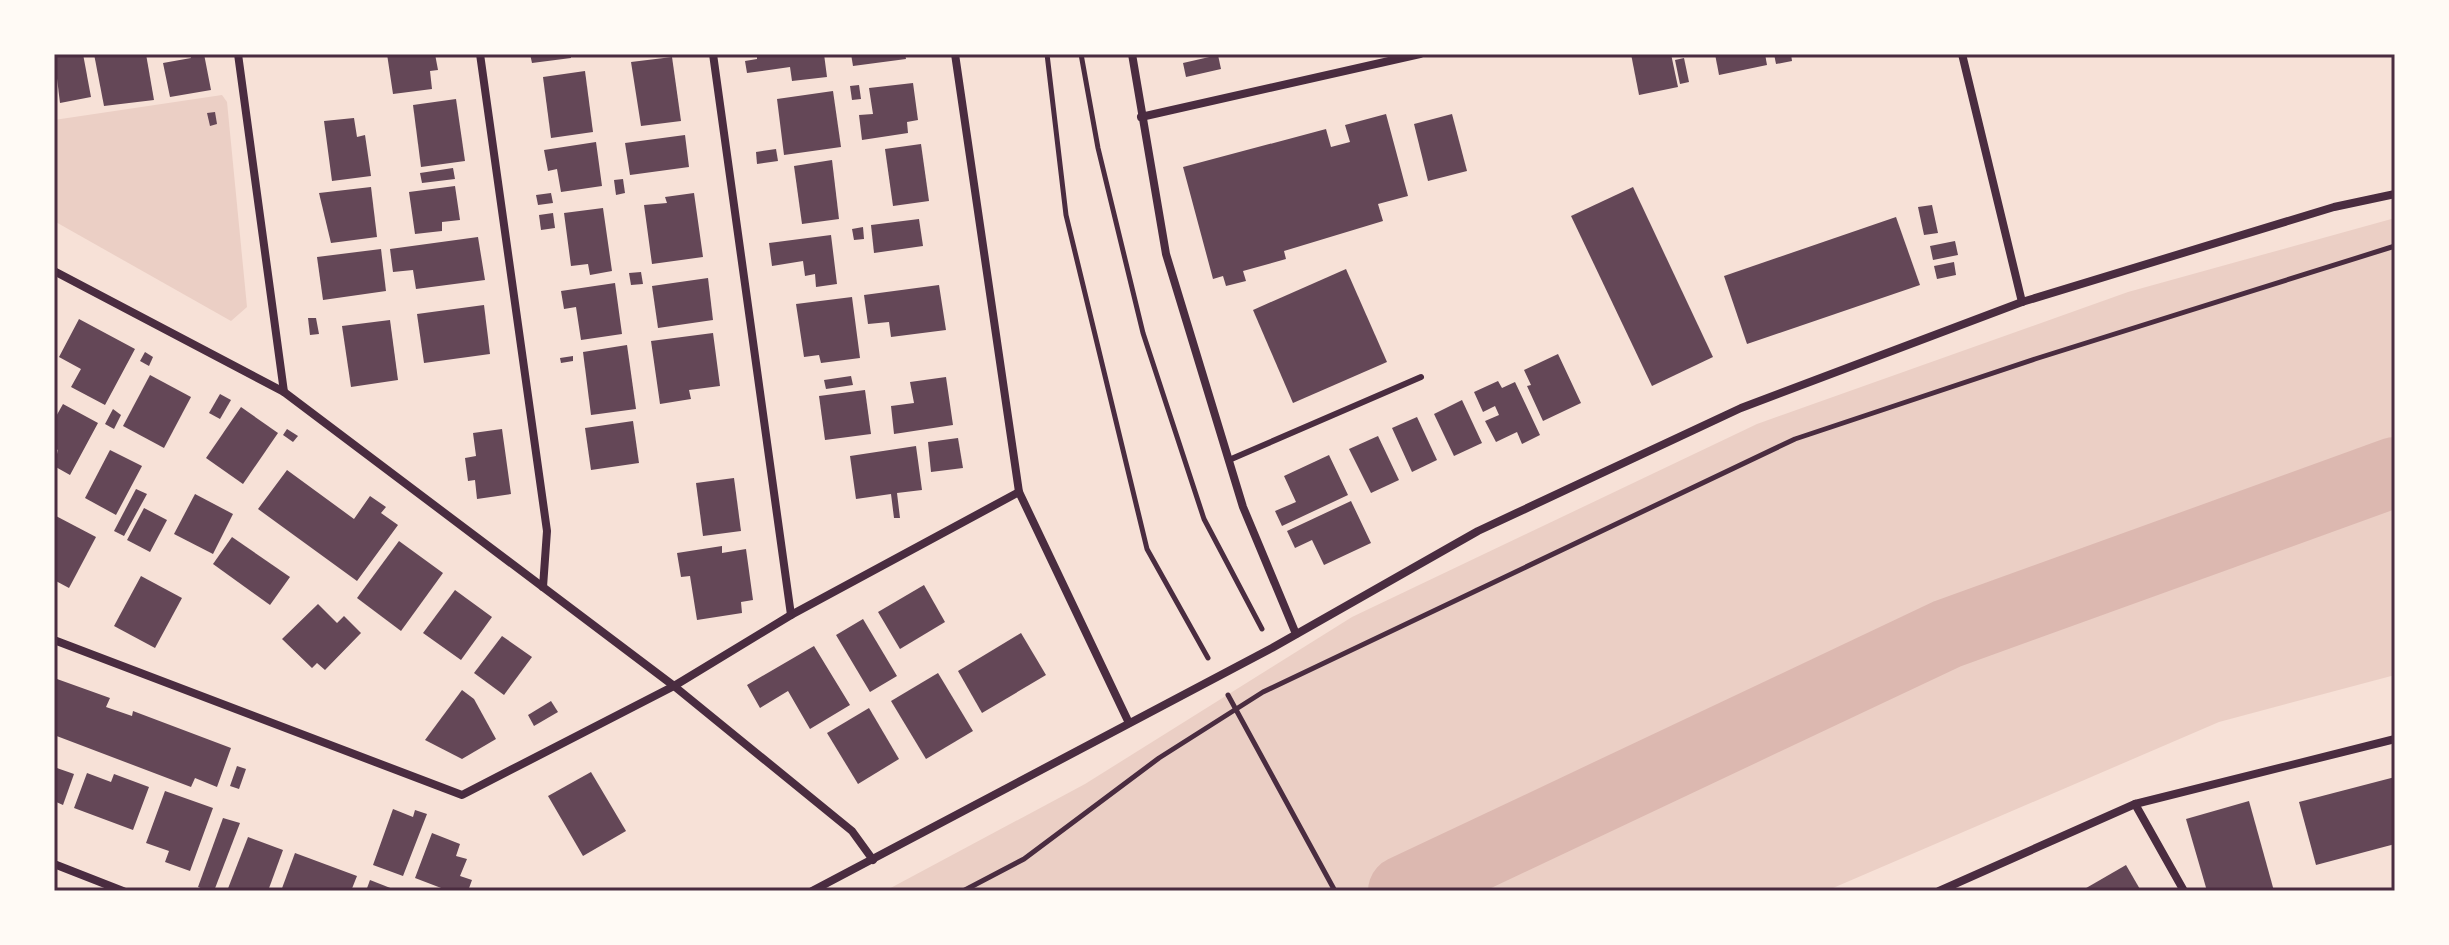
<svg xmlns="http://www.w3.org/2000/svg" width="2449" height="945" font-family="'Asap Condensed',sans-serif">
	<rect width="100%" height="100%" fill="#f7e1d7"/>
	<g fill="#ebcfc5">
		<path d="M222 95 227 102 247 307 231 321 54 221V120Z"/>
		<path d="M2395 218V675L2219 722 1826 891H885L1085 784 1352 617 1757 424 2128 292Z"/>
	</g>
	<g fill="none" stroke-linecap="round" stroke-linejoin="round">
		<path stroke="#dcb8b0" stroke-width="70" d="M1403 891 1947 634 2395 472"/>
	</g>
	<g fill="#644757">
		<path d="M54 54H83L91 97 60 103Z"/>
		<path d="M94 54H146L154 100 104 106Z"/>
		<path d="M190 54H204L211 90 170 97 163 63 191 58Z"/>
		<path d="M387 54H435L438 70 430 71 432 89 393 94Z"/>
		<path d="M530 54H571V58L532 63Z"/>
		<path d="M757 54H824L827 77 792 81 790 67 747 73 745 61 757 59Z"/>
		<path d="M851 54H905L906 59 853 66Z"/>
		<path d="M1631 54H1671L1678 87 1639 95Z"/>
		<path d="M1715 54H1765L1767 65 1719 75Z"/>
		<path d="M1774 54H1791L1792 61 1776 64Z"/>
		<path d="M1218 55 1221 69 1186 77 1183 63Z"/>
		<path d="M672 57 681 121 641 126 631 62Z"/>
		<path d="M1684 58 1689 82 1680 84 1675 60Z"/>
		<path d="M585 71 593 132 551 138 543 77Z"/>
		<path d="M913 83 918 120 907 122 908 133 862 140 859 115 873 114 869 88Z"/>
		<path d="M859 85 861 99 852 100 850 86Z"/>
		<path d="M833 91 841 147 784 155 777 99Z"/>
		<path d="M456 99 465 161 421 167 413 105Z"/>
		<path d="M215 112 217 124 210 126 207 113Z"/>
		<path d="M1386 114 1408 196 1378 204 1383 221 1284 251 1286 259 1243 271 1246 281 1226 286 1223 276 1213 279 1183 167 1326 129 1331 147 1350 142 1345 125Z"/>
		<path d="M1452 114 1467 171 1428 181 1414 124Z"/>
		<path d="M354 118 357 137 365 135 371 176 332 181 324 121Z"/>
		<path d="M685 135 689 167 630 175 625 143Z"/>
		<path d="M596 142 602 186 561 192 557 169 548 171 544 150Z"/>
		<path d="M921 144 929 201 893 206 885 149Z"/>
		<path d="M776 149 778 161 757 164 756 152Z"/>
		<path d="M832 160 839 219 802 224 794 166Z"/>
		<path d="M453 168 455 179 422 183 420 173Z"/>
		<path d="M623 179 625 193 616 195 614 180Z"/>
		<path d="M455 186 460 220 442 222V231L415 234 409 192Z"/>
		<path d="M371 187 377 237 331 243 319 193Z"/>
		<path d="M1633 187 1713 357 1652 386 1571 216Z"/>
		<path d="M551 193 553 203 538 205 536 195Z"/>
		<path d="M694 193 703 257 652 264 644 205 667 203 665 197Z"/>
		<path d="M1932 205 1938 233 1924 235 1918 207Z"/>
		<path d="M603 208 612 271 590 275 588 264 571 266 564 213Z"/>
		<path d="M553 213 555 228 541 230 539 215Z"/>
		<path d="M1896 217 1920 285 1747 344 1724 276Z"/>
		<path d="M919 219 923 246 874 253 871 225Z"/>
		<path d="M863 227 864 239 854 240 852 229Z"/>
		<path d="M831 235 837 284 816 287 815 274 805 276 803 261 772 266 769 243Z"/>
		<path d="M478 237 485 280 416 289 413 270 393 272 390 249Z"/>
		<path d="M1955 241 1958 255 1933 260 1930 246Z"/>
		<path d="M381 249 386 291 323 300 317 257Z"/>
		<path d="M1954 262 1956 275 1937 279 1934 266Z"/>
		<path d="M1346 269 1387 362 1293 403 1253 310Z"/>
		<path d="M641 272 643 284 631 285 629 273Z"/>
		<path d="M708 278 713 320 658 328 652 286Z"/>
		<path d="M615 283 622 334 581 340 576 307 564 309 561 291Z"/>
		<path d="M939 285 946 330 891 337 889 322 868 324 864 295Z"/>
		<path d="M852 297 860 358 821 363 819 355 804 357 796 304Z"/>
		<path d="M484 305 490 354 424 363 417 314Z"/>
		<path d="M308 318H316L319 334 310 335Z"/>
		<path d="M79 319 135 349 105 405 71 387 81 369 59 357Z"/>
		<path d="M390 320 398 380 351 387 342 326Z"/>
		<path d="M713 333 720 386 689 390 691 399 660 404 651 341Z"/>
		<path d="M627 345 636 409 591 415 583 352Z"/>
		<path d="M145 352 153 357 149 366 140 361Z"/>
		<path d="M1558 354 1581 403 1543 421 1527 386 1531 385 1524 370Z"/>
		<path d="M573 356V361L561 363 560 358Z"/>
		<path d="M150 375 191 397 164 448 123 426Z"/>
		<path d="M851 376 853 385 826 389 824 380Z"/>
		<path d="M946 377 953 425 894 434 891 406 914 403 910 382Z"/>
		<path d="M1498 381 1502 388 1515 382 1540 435 1522 444 1517 432 1496 442 1485 421 1499 415 1495 406 1483 412 1474 392Z"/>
		<path d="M865 390 871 434 825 440 819 396Z"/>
		<path d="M220 394 231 400 220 419 209 413Z"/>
		<path d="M1462 400 1482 443 1454 456 1434 414Z"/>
		<path d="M63 404 98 423 70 475 54 466 58 450 54 448V420Z"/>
		<path d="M241 407 278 433 243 484 206 458Z"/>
		<path d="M113 409 121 415 114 429 105 424Z"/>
		<path d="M1417 417 1437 460 1412 472 1392 428Z"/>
		<path d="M633 421 639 463 591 470 585 428Z"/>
		<path d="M287 429 298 436 293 442 283 435Z"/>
		<path d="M502 429 511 494 477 499 475 480 468 481 465 458 476 456 473 433Z"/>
		<path d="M1378 436 1399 480 1371 493 1349 449Z"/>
		<path d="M958 438 963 468 931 472 928 442Z"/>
		<path d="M916 446 922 490 897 493 900 518H894L891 494 856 499 850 456Z"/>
		<path d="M110 450 142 466 116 515 85 498Z"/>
		<path d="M1329 455 1348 495 1282 526 1275 511 1296 502 1284 476Z"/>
		<path d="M287 470 354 519 370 496 386 507 381 513 398 525 357 581 258 509Z"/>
		<path d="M734 478 741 531 703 536 696 483Z"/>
		<path d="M136 489 147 494 124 536 114 531Z"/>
		<path d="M195 494 233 514 213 554 174 534Z"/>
		<path d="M1351 501 1371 543 1324 565 1312 540 1295 548 1287 531Z"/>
		<path d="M144 508 167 520 150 552 127 540Z"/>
		<path d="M56 516 96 537 69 588 54 580Z"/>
		<path d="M232 537 290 577 270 605 213 564Z"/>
		<path d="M399 541 443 573 401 631 357 598Z"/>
		<path d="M722 546V553L746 549 753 600 741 602 742 613 697 620 690 576 681 577 677 553Z"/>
		<path d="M141 576 182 598 155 648 114 626Z"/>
		<path d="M924 585 945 622 900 649 878 612Z"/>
		<path d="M455 590 492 617 461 660 423 633Z"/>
		<path d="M318 604 337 623 344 616 361 633 325 670 317 663 312 668 282 639Z"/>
		<path d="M863 619 897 676 870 692 836 635Z"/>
		<path d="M1021 633 1046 675 982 713 958 671Z"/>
		<path d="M502 636 532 657 504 695 474 673Z"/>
		<path d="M814 646 850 705 810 729 788 691 760 708 747 685Z"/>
		<path d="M938 673 973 731 926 759 891 701Z"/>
		<path d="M57 679 110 698 106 707 132 716 133 711 231 748 217 787 195 778 191 787 54 735Z"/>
		<path d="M462 690 474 699 496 739 462 759 425 740Z"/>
		<path d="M551 701 558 712 534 726 528 715Z"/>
		<path d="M869 708 899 759 858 784 827 733Z"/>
		<path d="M237 766 246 769 239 789 230 786Z"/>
		<path d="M54 767 74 774 63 805 54 801Z"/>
		<path d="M591 772 626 831 583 856 548 796Z"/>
		<path d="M87 773 111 782 114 774 149 787 133 830 74 808Z"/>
		<path d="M2395 777V844L2316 865 2299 802Z"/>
		<path d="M165 791 213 808 190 871 165 862 169 851 146 843Z"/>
		<path d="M2249 801 2274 891H2207L2186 819Z"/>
		<path d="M393 809 413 817 415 810 427 814 403 876 373 865Z"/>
		<path d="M223 818 240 823 214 891H208L198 887Z"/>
		<path d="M432 833 460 844 456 856 467 859 460 876 472 880 468 891H449L415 878Z"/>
		<path d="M248 837 283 850 268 891H227Z"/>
		<path d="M295 853 357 876 351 891H281Z"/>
		<path d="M2126 865 2141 891H2081Z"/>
		<path d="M370 880 398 891H366Z"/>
	</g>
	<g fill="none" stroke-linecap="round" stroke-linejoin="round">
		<g stroke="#4a2c40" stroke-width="5">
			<path d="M1047 54 1066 215 1147 549 1208 658"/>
			<path d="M1081 54 1098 148 1143 333 1204 519 1262 629"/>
			<path d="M1228 695 1335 891"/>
			<path d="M963 891 1024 859 1159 758 1263 692 1795 439 2035 359 2395 246"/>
		</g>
		<path stroke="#4a2c40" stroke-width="6" d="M1229 460 1421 377"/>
		<g stroke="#4a2c40" stroke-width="8">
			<path d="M238 54 284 392"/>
			<path d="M480 54 547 531 543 587"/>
			<path d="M713 54 791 615"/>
			<path d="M955 54 1019 492 1129 723"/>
			<path d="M1132 54 1166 254 1243 507 1296 634"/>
			<path d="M1962 54 2022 302"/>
			<path d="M1141 117 1420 54"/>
			<path d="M54 271 284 392 674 686 852 831 873 860"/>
			<path d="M54 640 462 795 674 686 791 615 1019 492"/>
			<path d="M2135 804 2184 891"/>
			<path d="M54 864 123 891"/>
			<path d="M812 891 1272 648 1478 531 1741 408 2022 302 2334 207 2395 194"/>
			<path d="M1939 891 2135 804 2395 739"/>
		</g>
	</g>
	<rect width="2449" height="945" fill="none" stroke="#fffaf5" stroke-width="112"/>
	<rect x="56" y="56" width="2337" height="833" fill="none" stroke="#4a2c40" stroke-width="3"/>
</svg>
